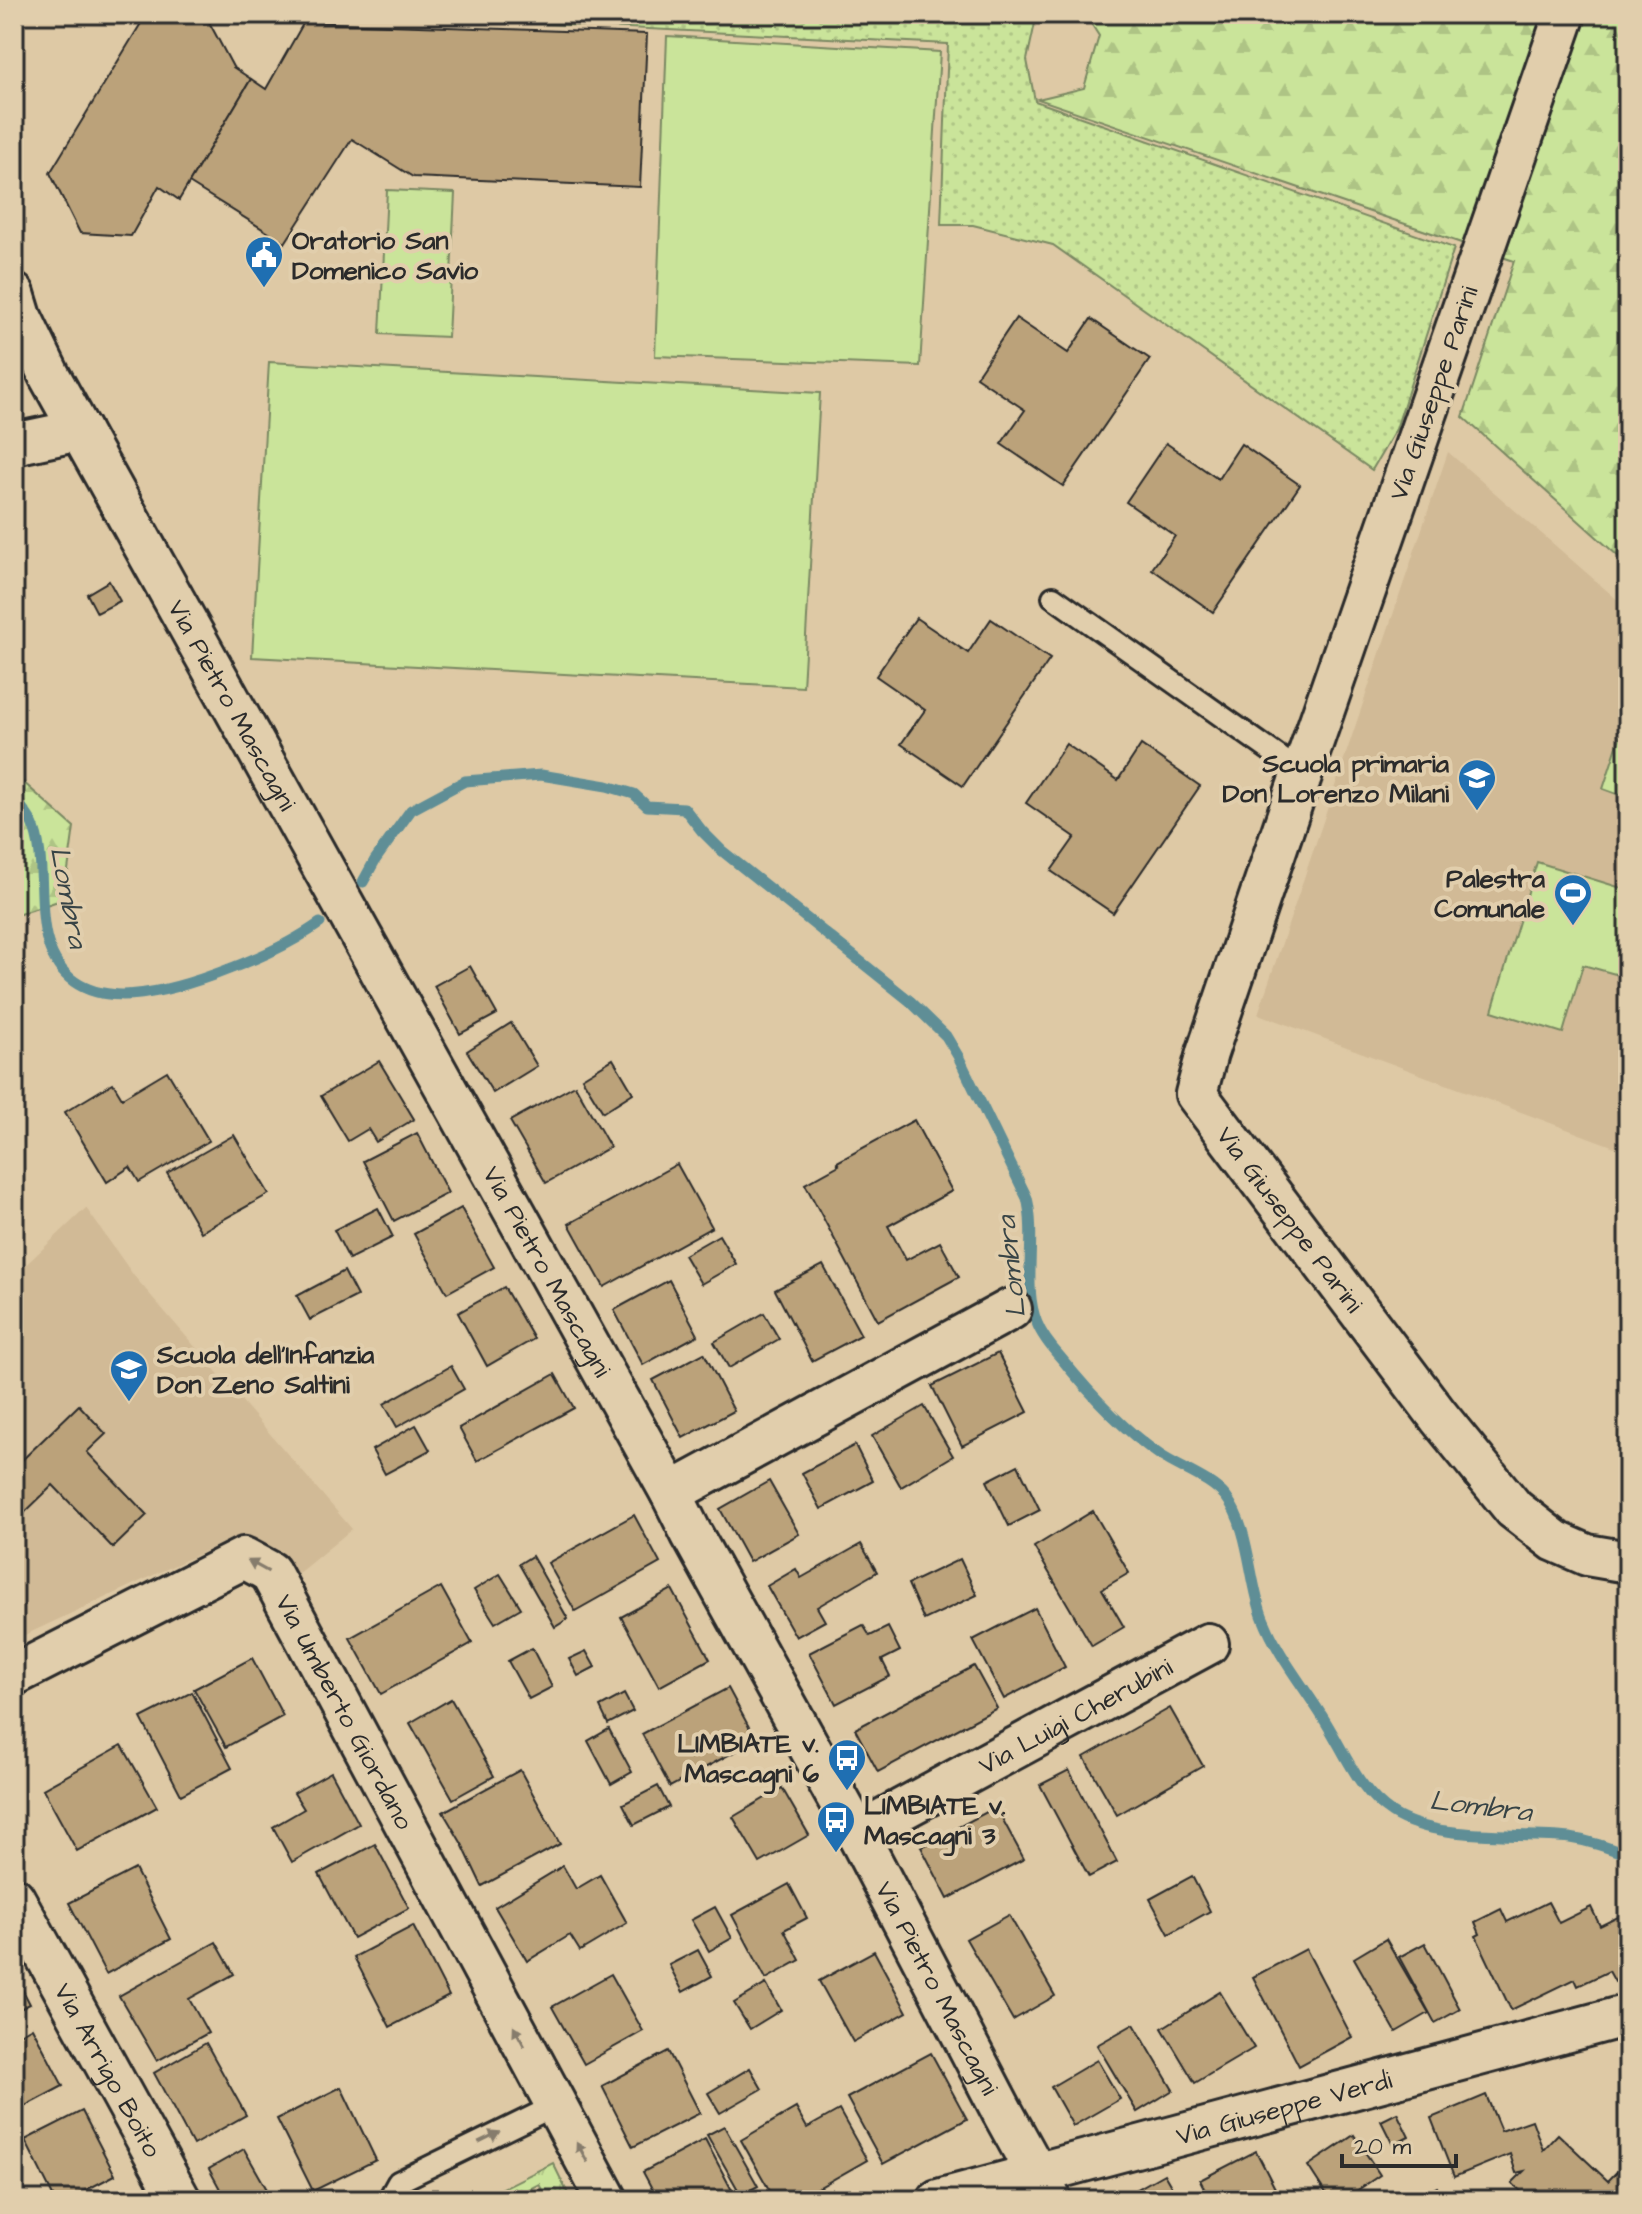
<svg xmlns="http://www.w3.org/2000/svg" width="1642" height="2214" font-family="'Architects Daughter',sans-serif">
	<defs>
		<pattern id="grass-tufts" width="24" height="20" patternUnits="userSpaceOnUse" patternTransform="scale(2)"><rect width="24" height="20" fill="#cae49a"/><path d="M3 7l-1-3M5 7V3M7 7l1-3M15 17l-1-3M17 17v-4M19 17l1-3" fill="none" stroke="#aec485"/></pattern>
		<pattern id="forest-firs" width="22" height="20" patternUnits="userSpaceOnUse" patternTransform="scale(2)"><rect width="22" height="20" fill="#cae49a"/><path d="M5 1l3.5 6h-7zM16 11l3.5 6h-7z" fill="#aec485"/></pattern>
		<pattern id="garden-dots" width="8" height="8" patternUnits="userSpaceOnUse" patternTransform="scale(2)"><rect width="8" height="8" fill="#cae49a"/><path d="M2 2h.1M6 6h.1" fill="none" stroke="#aec485" stroke-width="1.8" stroke-linecap="round"/></pattern>
	</defs>
	<rect width="100%" height="100%" fill="#dec9a5"/>
	<filter id="ink" filterUnits="userSpaceOnUse"><feTurbulence type="fractalNoise" baseFrequency=".0125" numOctaves="2"/><feDisplacementMap in="SourceGraphic" scale="16" xChannelSelector="R" yChannelSelector="G"/><feConvolveMatrix kernelMatrix="1 2 1 2 8 2 1 2 1" color-interpolation-filters="sRGB"/></filter>
	<g filter="url(#ink)">
		<g fill="#d1ba96">
			<path d="M1448 452 1628 609V1152L1258 1014Z"/>
			<path d="M86 1208 134 1276 352 1529 296 1575 280 1550 255 1541 231 1539 14 1640V1276Z"/>
		</g>
		<path fill="url(#grass-tufts)" stroke="#7a8862" stroke-width="2" d="M553 2163 571 2200H547L539 2184 508 2200H479Z"/>
		<g fill="url(#forest-firs)" stroke="#7a8862" stroke-width="2">
			<path d="M1085 14H1628V565L1463 417 1514 261 1038 99 1084 88 1099 36Z"/>
			<path d="M14 774 74 827 64 899 14 916Z"/>
		</g>
		<path fill="url(#garden-dots)" stroke="#7a8862" stroke-width="2" d="M350 14H1037L1027 60 1035 101 1454 248 1396 429 1372 470 1053 245 973 225H941L948 44Z"/>
		<g fill="#cae49a" stroke="#7a8862" stroke-width="2">
			<path d="M667 36 940 52 920 366 655 356Z"/>
			<path d="M387 190 455 193 448 337 380 334Z"/>
			<path d="M269 362 820 393 803 687 252 657Z"/>
			<path d="M1624 725 1628 726V798L1603 789Z"/>
			<path d="M1537 862 1628 890V969L1626 977 1583 965 1563 1033 1492 1011Z"/>
		</g>
		<g fill="none" stroke-linecap="round" stroke-linejoin="round">
			<g stroke="#5e8e96" stroke-width="11">
				<path d="M14 798C20 805 27 814 32 823 47 853 37 908 48 943 72 1020 161 994 216 974 252 961 288 946 320 923"/>
				<path d="M363 882 375 860 411 810 465 781 541 775 607 786 634 794 647 806 684 808 702 831 721 850 910 1001 946 1036 958 1056 1027 1198C1037 1238 1022 1287 1037 1323 1042 1336 1052 1348 1061 1358 1090 1394 1122 1429 1160 1455 1181 1469 1210 1478 1226 1497 1250 1528 1249 1582 1263 1618 1277 1654 1302 1684 1322 1716 1344 1750 1358 1791 1392 1813 1437 1842 1518 1832 1570 1838 1591 1841 1609 1848 1628 1855"/>
			</g>
		</g>
		<g fill="#bba27a" stroke="#2b2b2b" stroke-width="2">
			<path d="M146 15 209 22 233 67 251 79 179 200 159 186 131 236 80 233 50 173Z"/>
			<path d="M304 22 647 34 640 187 413 177 352 139 285 243 189 183 251 79 266 89Z"/>
			<path d="M1016 318 1068 353 1091 319 1150 359 1063 486 1001 444 1025 410 976 377Z"/>
			<path d="M1166 443 1218 479 1241 444 1300 485 1213 612 1152 569 1175 536 1126 502Z"/>
			<path d="M109 581 120 601 97 613 87 594Z"/>
			<path d="M916 618 968 653 991 619 1050 659 963 786 901 744 925 710 876 676Z"/>
			<path d="M1066 744 1118 780 1141 745 1200 786 1113 913 1051 871 1075 837 1026 803Z"/>
			<path d="M470 966 497 1014 460 1034 434 986Z"/>
			<path d="M511 1023 537 1066 493 1093 467 1051Z"/>
			<path d="M613 1059 633 1093 603 1112 582 1078Z"/>
			<path d="M379 1061 414 1119 376 1142 368 1129 348 1141 321 1096Z"/>
			<path d="M167 1071 209 1141 139 1182 130 1167 107 1182 65 1112 113 1083 122 1098Z"/>
			<path d="M575 1085 610 1147 546 1183 510 1121Z"/>
			<path d="M914 1120 952 1191 888 1226 906 1260 940 1242 959 1277 878 1321 805 1184 839 1165 837 1162Z"/>
			<path d="M417 1133 448 1193 394 1221 363 1161Z"/>
			<path d="M234 1135 269 1194 201 1232 167 1173Z"/>
			<path d="M677 1164 712 1227 604 1287 569 1224Z"/>
			<path d="M378 1208 393 1237 349 1259 334 1230Z"/>
			<path d="M461 1208 494 1267 447 1293 414 1234Z"/>
			<path d="M719 1235 736 1264 701 1284 684 1255Z"/>
			<path d="M823 1265 861 1335 812 1361 775 1290Z"/>
			<path d="M344 1271 357 1296 310 1320 297 1296Z"/>
			<path d="M669 1280 698 1335 643 1365 614 1310Z"/>
			<path d="M504 1287 534 1339 487 1366 458 1313Z"/>
			<path d="M764 1313 779 1339 729 1368 714 1342Z"/>
			<path d="M704 1353 734 1411 683 1438 653 1380Z"/>
			<path d="M998 1353 1028 1412 962 1446 932 1386Z"/>
			<path d="M451 1366 464 1389 397 1427 384 1404Z"/>
			<path d="M555 1374 574 1408 477 1461 459 1428Z"/>
			<path d="M79 1405 106 1434 87 1452 147 1515 113 1548 53 1485 14 1523V1458L19 1463Z"/>
			<path d="M924 1406 953 1456 901 1487 872 1436Z"/>
			<path d="M416 1425 430 1450 385 1474 372 1450Z"/>
			<path d="M855 1445 873 1481 821 1509 802 1473Z"/>
			<path d="M1018 1465 1040 1510 1009 1526 987 1481Z"/>
			<path d="M769 1481 799 1534 749 1562 720 1509Z"/>
			<path d="M1093 1511 1129 1573 1102 1589 1124 1627 1092 1646 1034 1547Z"/>
			<path d="M634 1515 660 1563 575 1611 548 1563Z"/>
			<path d="M861 1544 877 1572 817 1607 825 1621 796 1637 767 1586 796 1569 801 1578Z"/>
			<path d="M532 1556 568 1619 555 1627 519 1564Z"/>
			<path d="M960 1559 977 1595 924 1620 908 1584Z"/>
			<path d="M500 1574 521 1608 495 1623 474 1590Z"/>
			<path d="M441 1587 472 1643 381 1694 350 1638Z"/>
			<path d="M672 1589 710 1659 659 1687 621 1617Z"/>
			<path d="M1035 1608 1065 1667 1004 1699 973 1640Z"/>
			<path d="M863 1625 870 1636 888 1627 900 1651 882 1660 890 1676 836 1704 809 1653Z"/>
			<path d="M532 1648 552 1687 529 1699 508 1661Z"/>
			<path d="M586 1651 595 1667 578 1676 569 1659Z"/>
			<path d="M252 1658 283 1716 226 1747 194 1689Z"/>
			<path d="M974 1666 997 1708 878 1772 855 1729Z"/>
			<path d="M728 1688 756 1740 670 1787 642 1734Z"/>
			<path d="M192 1692 232 1768 181 1795 141 1718Z"/>
			<path d="M624 1694 633 1711 608 1724 600 1707Z"/>
			<path d="M451 1699 494 1776 453 1799 410 1723Z"/>
			<path d="M1170 1708 1203 1766 1117 1815 1084 1757Z"/>
			<path d="M609 1729 632 1772 611 1784 588 1741Z"/>
			<path d="M122 1745 157 1807 77 1851 43 1789Z"/>
			<path d="M520 1770 560 1844 482 1886 462 1844 443 1812Z"/>
			<path d="M1069 1770 1117 1862 1089 1877 1040 1785Z"/>
			<path d="M331 1772 359 1824 292 1862 273 1827 304 1809 294 1793Z"/>
			<path d="M658 1786 669 1807 634 1825 623 1804Z"/>
			<path d="M782 1788 809 1835 760 1863 733 1817Z"/>
			<path d="M996 1807 1024 1859 948 1899 921 1847Z"/>
			<path d="M375 1844 409 1908 353 1938 319 1874Z"/>
			<path d="M563 1866 576 1889 600 1875 627 1923 580 1951 570 1935 527 1961 495 1907Z"/>
			<path d="M135 1869 171 1939 106 1974 69 1903Z"/>
			<path d="M1192 1876 1210 1911 1169 1934 1150 1899Z"/>
			<path d="M789 1884 807 1918 784 1930 800 1960 766 1979 732 1915Z"/>
			<path d="M1548 1902 1559 1923 1591 1907 1600 1926 1628 1912V1976L1615 1982 1609 1971 1578 1986 1575 1979 1511 2010 1476 1936 1480 1934 1475 1922 1501 1909 1507 1922Z"/>
			<path d="M715 1907 732 1938 709 1951 691 1920Z"/>
			<path d="M1009 1915 1055 1996 1013 2020 966 1939Z"/>
			<path d="M413 1926 449 1996 390 2027 354 1957Z"/>
			<path d="M1386 1939 1429 2013 1396 2032 1354 1958Z"/>
			<path d="M216 1942 234 1974 189 1999 208 2033 157 2061 119 1996Z"/>
			<path d="M1425 1943 1460 2009 1435 2023 1399 1957Z"/>
			<path d="M1306 1949 1352 2037 1299 2066 1253 1977Z"/>
			<path d="M698 1950 712 1976 683 1992 669 1965Z"/>
			<path d="M874 1951 907 2012 853 2042 819 1981Z"/>
			<path d="M14 1973 30 2004 14 2012Z"/>
			<path d="M611 1974 643 2031 584 2064 552 2007Z"/>
			<path d="M766 1984 781 2010 750 2029 734 2003Z"/>
			<path d="M1220 1992 1254 2048 1195 2083 1162 2028Z"/>
			<path d="M1134 2024 1173 2090 1137 2112 1097 2045Z"/>
			<path d="M32 2027 63 2086 14 2112V2037Z"/>
			<path d="M206 2043 246 2115 193 2145 154 2073Z"/>
			<path d="M668 2051 700 2113 633 2147 602 2086Z"/>
			<path d="M931 2053 967 2119 883 2164 847 2098Z"/>
			<path d="M1097 2060 1120 2099 1073 2126 1051 2087Z"/>
			<path d="M750 2068 762 2089 720 2113 708 2093Z"/>
			<path d="M341 2087 376 2160 313 2191 277 2119Z"/>
			<path d="M1486 2095 1501 2131 1532 2120 1543 2150 1558 2134 1608 2181 1628 2160V2200H1530L1512 2183 1524 2171 1516 2173 1510 2154 1454 2177 1431 2118Z"/>
			<path d="M796 2108 807 2128 839 2110 867 2160 797 2200H775L741 2140Z"/>
			<path d="M82 2111 115 2175 67 2200H55L25 2140Z"/>
			<path d="M1397 2113 1409 2137 1393 2145 1381 2121Z"/>
			<path d="M724 2126 758 2186 741 2195 707 2135Z"/>
			<path d="M1354 2135 1380 2175 1343 2200H1330L1308 2166Z"/>
			<path d="M705 2139 737 2200H658L643 2172Z"/>
			<path d="M244 2149 273 2200H226L209 2169Z"/>
			<path d="M1256 2151 1281 2200H1210L1200 2180Z"/>
			<path d="M1164 2174 1179 2200H1118Z"/>
			<path d="M1437 2187 1445 2200H1413Z"/>
		</g>
		<g fill="none" stroke-linecap="round" stroke-linejoin="round">
			<g stroke="#2b2b2b" stroke-width="26">
				<g id="lane">
					<path d="M1053 597 1302 773"/>
					<path d="M388 2200 398 2182 556 2105"/>
				</g>
			</g>
			<g stroke="#2b2b2b" stroke-width="46">
				<g id="street">
					<path id="s1" d="M1565 14 1302 773 1207 1053 1196 1094 1439 1417 1514 1509 1555 1541 1587 1555 1628 1562"/>
					<path id="s2" d="M14 294 21 317 49 375 671 1493 691 1533 858 1835 1003 2113 1051 2200"/>
					<path d="M14 444 80 430"/>
					<path d="M671 1493 1011 1309"/>
					<path id="s3" d="M14 1675 244 1558 270 1572 607 2200"/>
					<path id="s4" d="M858 1835 880 1821 1208 1644"/>
					<path id="s5" d="M14 1898 180 2200"/>
					<path id="s6" d="M938 2200 1628 2015"/>
				</g>
			</g>
			<use href="#lane" stroke="#e1ceac" stroke-width="20"/>
			<use href="#street" stroke="#e1ceac" stroke-width="40"/>
		</g>
		<defs><path id="oneway-solid" d="M-6-.8H1V-3.2L6.5 0L1 3.2V.8H-6Z" transform="scale(2)"/></defs>
		<g fill="#867c6c">
			<use href="#oneway-solid" transform="translate(258 1566) rotate(-151)"/>
			<use href="#oneway-solid" transform="translate(519 2036) rotate(-118)"/>
			<use href="#oneway-solid" transform="translate(489 2137) rotate(-26)"/>
			<use href="#oneway-solid" transform="translate(582 2152) rotate(-118)"/>
		</g>
	</g>
	<defs>
		<g id="civic-pin" transform="scale(2)"><path d="M0 17L-7.5 6A9.5 9.5 0 1 1 7.5 6Z" fill="#1f6fb2" stroke="#e1ceac"/><path d="M-.6-6.5H3V-4.5H.6V-3L4-1V1h2V6H-6V1h2V-1L-.6-3ZM-1.2 2.5V6h2.4V2.5Z" fill="#fff"/></g>
		<g id="school-pin" transform="scale(2)"><path d="M0 17L-7.5 6A9.5 9.5 0 1 1 7.5 6Z" fill="#1f6fb2" stroke="#e1ceac"/><path d="M0-5L7-2L0 1L-7-2ZM-4 1L0 2.5L4 1V4Q0 6-4 4Z" fill="#fff"/></g>
		<g id="stadium-pin" transform="scale(2)"><path d="M0 17L-7.5 6A9.5 9.5 0 1 1 7.5 6Z" fill="#1f6fb2" stroke="#e1ceac"/><path d="M0-5a6.5 5 0 1 0 0 10a6.5 5 0 1 0 0-10ZM-3.5-1.8h7v3.6h-7Z" fill="#fff"/></g>
		<g id="bus-pin" transform="scale(2)"><path d="M0 17L-7.5 6A9.5 9.5 0 1 1 7.5 6Z" fill="#1f6fb2" stroke="#e1ceac"/><path d="M-5-6H5V4H4V6H2V4H-2V6H-4V4H-5ZM-3.5-4V0h7V-4ZM-3.5 1.2v1.5H-2V1.2ZM2 1.2v1.5H3.5V1.2Z" fill="#fff"/></g>
	</defs>
	<g fill-rule="evenodd">
		<use href="#civic-pin" x="264" y="255"/>
		<use href="#school-pin" x="1477" y="778"/>
		<use href="#stadium-pin" x="1573" y="893"/>
		<use href="#school-pin" x="129" y="1369"/>
		<use href="#bus-pin" x="847" y="1758"/>
		<use href="#bus-pin" x="836" y="1820"/>
	</g>
	<g text-anchor="middle" stroke-width="8" stroke-linejoin="round" paint-order="stroke">
		<g font-size="26" font-weight="bold" fill="#2b2b2b" stroke="#e1ceac" text-anchor="start">
			<text x="292" y="249">Oratorio San<tspan x="292" dy="30">Domenico Savio</tspan></text>
			<text x="1449" y="772" text-anchor="end">Scuola primaria<tspan x="1449" dy="30">Don Lorenzo Milani</tspan></text>
			<text x="1545" y="887" text-anchor="end">Palestra<tspan x="1545" dy="30">Comunale</tspan></text>
			<text x="157" y="1363">Scuola dell'Infanzia<tspan x="157" dy="30">Don Zeno Saltini</tspan></text>
			<text x="819" y="1752" text-anchor="end">LIMBIATE v.<tspan x="819" dy="30">Mascagni 6</tspan></text>
			<text x="864" y="1814">LIMBIATE v.<tspan x="864" dy="30">Mascagni 3</tspan></text>
		</g>
		<g font-size="26" fill="#2b2b2b" stroke="#e1ceac">
			<text transform="translate(1433 393) rotate(-71)" y="9">Via Giuseppe Parini</text>
			<text dy="9" stroke="none"><textPath href="#s2" startOffset="466">Via Pietro Mascagni</textPath></text>
			<text dy="9" stroke="none"><textPath href="#s1" startOffset="1298">Via Giuseppe Parini</textPath></text>
			<text dy="9" stroke="none"><textPath href="#s2" startOffset="1114">Via Pietro Mascagni</textPath></text>
			<text dy="9" stroke="none"><textPath href="#s3" startOffset="446">Via Umberto Giordano</textPath></text>
			<text dy="9" stroke="none"><textPath href="#s4" startOffset="248">Via Luigi Cherubini</textPath></text>
			<text dy="9" stroke="none"><textPath href="#s2" startOffset="1930">Via Pietro Mascagni</textPath></text>
			<text dy="9" stroke="none"><textPath href="#s5" startOffset="196">Via Arrigo Boito</textPath></text>
			<text dy="9" stroke="none"><textPath href="#s6" startOffset="358">Via Giuseppe Verdi</textPath></text>
		</g>
		<g font-size="28" font-style="italic" fill="#384446" stroke="#e1ceac">
			<text transform="translate(70 897) rotate(79)" y="10">Lombra</text>
			<text transform="translate(1010 1267) rotate(-96)" y="10">Lombra</text>
			<text transform="translate(1481 1805) rotate(7)" y="10">Lombra</text>
		</g>
	</g>
	<rect width="1642" height="2214" fill="none" stroke="#e1ceac" stroke-width="48"/>
	<rect x="24" y="24" width="1594" height="2166" fill="none" stroke="#2b2b2b" stroke-width="3" filter="url(#ink)"/>
	<path d="M1342 2154v12h114v-12" fill="none" stroke="#2b2b2b" stroke-width="4"/>
	<text x="1354" y="2154" font-size="24" fill="#2b2b2b" stroke="#e1ceac" stroke-width="6" paint-order="stroke">20 m</text>
</svg>
